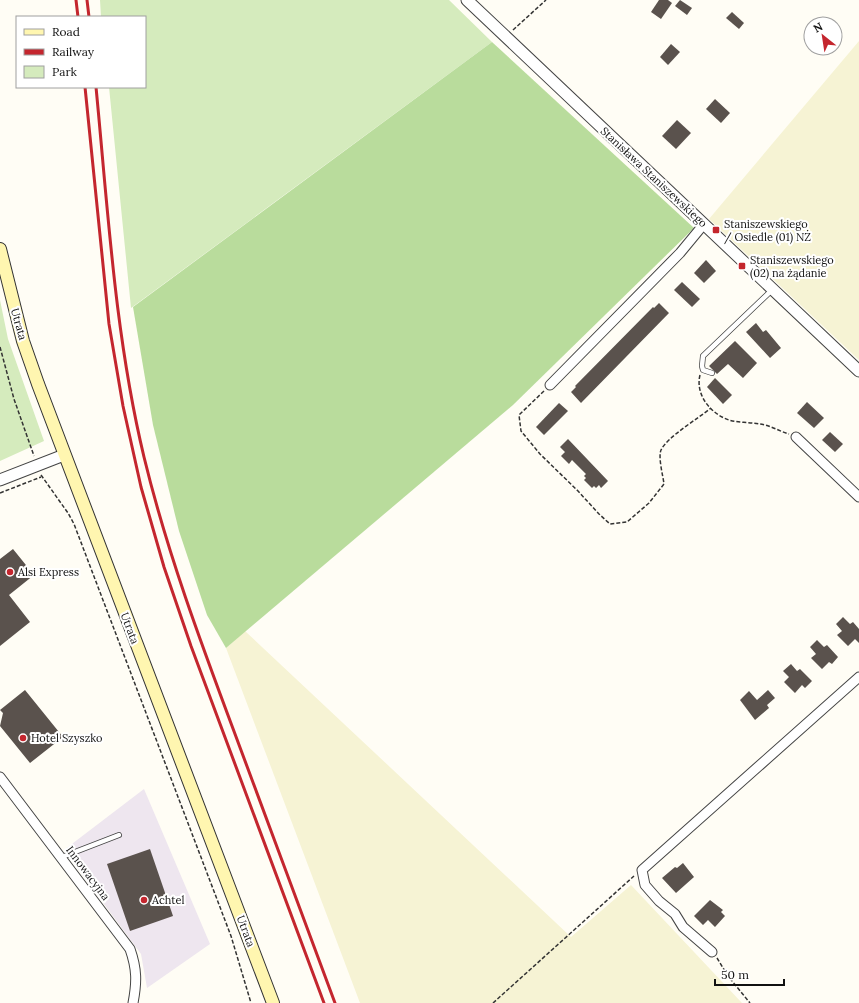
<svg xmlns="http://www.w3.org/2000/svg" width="859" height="1003" font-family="Lora,serif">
	<rect width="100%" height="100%" fill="#fffdf5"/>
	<path fill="#eee6ef" d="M144 789 210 944 147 988 141 954 64 850Z"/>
	<g fill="#f6f3d4">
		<path d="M859 41V360L709 219Z"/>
		<path d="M245 631 571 937 631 885 742 1003H360L226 648Z"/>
	</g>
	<g fill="#d5ebbd">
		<path d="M100 0H449L492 42 131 308 109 87H145V17H101Z"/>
		<path d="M0 300 8 339 44 441 0 461Z"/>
	</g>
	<path fill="#b9dc9c" d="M492 42 694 228 513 405 226 648 207 615 179 531 153 425 133 307Z"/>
	<g fill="#5a524d">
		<path d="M659 0H668L672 3 661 19 651 12Z"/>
		<path d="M680 0 692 8 687 15 675 6Z"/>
		<path d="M732 12 744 23 739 29 726 18Z"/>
		<path d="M671 44 680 52 668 65 660 57Z"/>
		<path d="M715 99 730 113 721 123 706 109Z"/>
		<path d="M677 120 691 133 676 149 662 136Z"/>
		<path d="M706 260 716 271 704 283 694 273Z"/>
		<path d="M682 282 700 299 692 307 674 290Z"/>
		<path d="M659 303 669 313 581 403 571 392 576 387 575 386 653 307 654 308Z"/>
		<path d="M756 323 763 332 766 330 781 348 770 358 746 332Z"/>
		<path d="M735 341 757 363 743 378 728 364 717 374 709 366Z"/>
		<path d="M715 378 732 395 723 404 707 387Z"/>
		<path d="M807 402 824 418 814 428 797 413Z"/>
		<path d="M559 403 568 411 544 435 536 427Z"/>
		<path d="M830 432 843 444 835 452 822 440Z"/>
		<path d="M568 439 608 481 601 488 599 485 596 488 594 486 592 488 584 480 586 478 584 476 586 474 572 460 569 464 561 456 565 452 560 447Z"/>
		<path d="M13 549 34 575 9 595 30 622 0 646V559Z"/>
		<path d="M843 617 850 624 853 622 859 629V643L855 639 848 646 837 635 842 631 836 624Z"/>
		<path d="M817 640 824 647 827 645 838 657 832 664 829 662 822 669 811 658 816 654 810 647Z"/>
		<path d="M791 664 797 671 800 669 812 681 805 688 802 685 795 693 784 682 789 677 783 671Z"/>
		<path d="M25 690 63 737 30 763 0 726 3 713 0 710Z"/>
		<path d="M768 690 775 698 767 705 769 708 755 720 740 700 749 691 757 700Z"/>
		<path d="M150 849 173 916 130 931 107 864Z"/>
		<path d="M683 863 694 877 676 893 662 878 675 867 677 868Z"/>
		<path d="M710 900 723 910 721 912 725 916 715 927 708 920 703 925 694 916Z"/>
	</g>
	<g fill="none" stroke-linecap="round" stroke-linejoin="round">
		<g stroke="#444" stroke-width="6">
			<g id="service">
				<path d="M712 373 703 370 702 366 703 356 773 289"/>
				<path d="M62 857 119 835"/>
			</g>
		</g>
		<g stroke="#444" stroke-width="11">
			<g id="minor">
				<path d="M550 385 680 253 704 224"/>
				<path d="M796 437 859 497"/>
				<path d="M0 777 130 949C137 969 137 982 133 1003"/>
				<path d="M712 952 683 927 675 914 659 901 645 885 642 870 859 677"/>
			</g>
		</g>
		<g stroke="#444" stroke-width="13">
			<g id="tertiary">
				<path d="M467 0 859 371"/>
				<path d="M0 480 64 455"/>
			</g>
		</g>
		<g stroke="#333" stroke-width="14">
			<path id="secondary" d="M0 249 23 341 38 384 273 1003"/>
		</g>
		<g stroke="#333" stroke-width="1.5" stroke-dasharray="4 2" stroke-linecap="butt">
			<path d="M513 30 546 0"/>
			<path d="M0 347 14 399 34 456"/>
			<path d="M700 375C695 395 711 414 729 420 739 423 750 422 760 424 769 425 779 431 789 434"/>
			<path d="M544 391 519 415 521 431 540 454 578 491 599 514 610 524 627 522 649 503 664 484C663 476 658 457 661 450 667 437 699 418 711 408"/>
			<path d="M41 475 68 513 74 524 231 936 251 1003"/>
			<path d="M0 493 41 477"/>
			<path d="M717 958 728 976 750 1003"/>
			<path d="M493 1003 634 876"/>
		</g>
		<use href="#service" stroke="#fff" stroke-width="4.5"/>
		<use href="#minor" stroke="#fff" stroke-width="9"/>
		<use href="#tertiary" stroke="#fff" stroke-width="11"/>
		<use href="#secondary" stroke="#fff6b0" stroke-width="12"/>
		<g stroke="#c4262e" stroke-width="3">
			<path d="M76 0 78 17"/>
			<path d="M87 0 89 17"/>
			<path d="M85 87 109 324 123 406 141 487 164 567 191 646 324 1003"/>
			<path d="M96 87C108 211 115 336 144 457 167 552 201 643 235 734 268 824 302 913 335 1003"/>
		</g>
	</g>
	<g fill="#c4262e" stroke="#fff" stroke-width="1.5">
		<rect x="712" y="226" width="8" height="8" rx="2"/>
		<rect x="738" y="262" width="8" height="8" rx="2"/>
		<circle cx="10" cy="572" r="4"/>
		<circle cx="23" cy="738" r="4"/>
		<circle cx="144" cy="900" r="4"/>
	</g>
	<g text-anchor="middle" stroke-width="4" stroke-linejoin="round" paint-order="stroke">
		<g font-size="11" fill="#111" stroke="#fff">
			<text transform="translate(654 177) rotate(43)" y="4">Stanisława Staniszewskiego</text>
			<text transform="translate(19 324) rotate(74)" y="4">Utrata</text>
			<text transform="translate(130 628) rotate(69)" y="4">Utrata</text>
			<text transform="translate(88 873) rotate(53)" y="4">Innowacyjna</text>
			<text transform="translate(246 931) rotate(69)" y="4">Utrata</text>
		</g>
		<g font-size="11" fill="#111" stroke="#fff" text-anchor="start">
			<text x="724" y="228">Staniszewskiego<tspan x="724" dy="13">/ Osiedle (01) NŻ</tspan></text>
			<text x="750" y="264">Staniszewskiego<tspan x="750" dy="13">(02) na żądanie</tspan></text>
			<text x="18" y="576">Alsi Express</text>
			<text x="31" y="742">Hotel Szyszko</text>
			<text x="152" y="904">Achtel</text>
		</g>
	</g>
	<rect x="16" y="16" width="130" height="72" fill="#ffffff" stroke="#a0a0a0"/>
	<rect x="24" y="29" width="20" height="6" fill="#fff6b0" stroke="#a0a0a0"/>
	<text x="52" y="36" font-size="12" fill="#111111">Road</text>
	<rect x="24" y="49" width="20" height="6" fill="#c4262e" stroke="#a0a0a0"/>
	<text x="52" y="56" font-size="12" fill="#111111">Railway</text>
	<rect x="24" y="66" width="20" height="12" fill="#d5ebbd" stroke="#a0a0a0"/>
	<text x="52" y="76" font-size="12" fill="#111111">Park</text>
	<g transform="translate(823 36) rotate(330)"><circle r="19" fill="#ffffff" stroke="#a0a0a0"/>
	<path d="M0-3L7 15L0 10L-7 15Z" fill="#c4262e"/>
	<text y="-6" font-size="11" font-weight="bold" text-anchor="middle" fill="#111111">N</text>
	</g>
	<path d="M715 979v6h69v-6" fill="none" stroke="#111111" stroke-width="2"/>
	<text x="721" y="979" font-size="12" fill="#111111" stroke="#ffffff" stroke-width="3" paint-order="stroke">50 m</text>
</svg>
